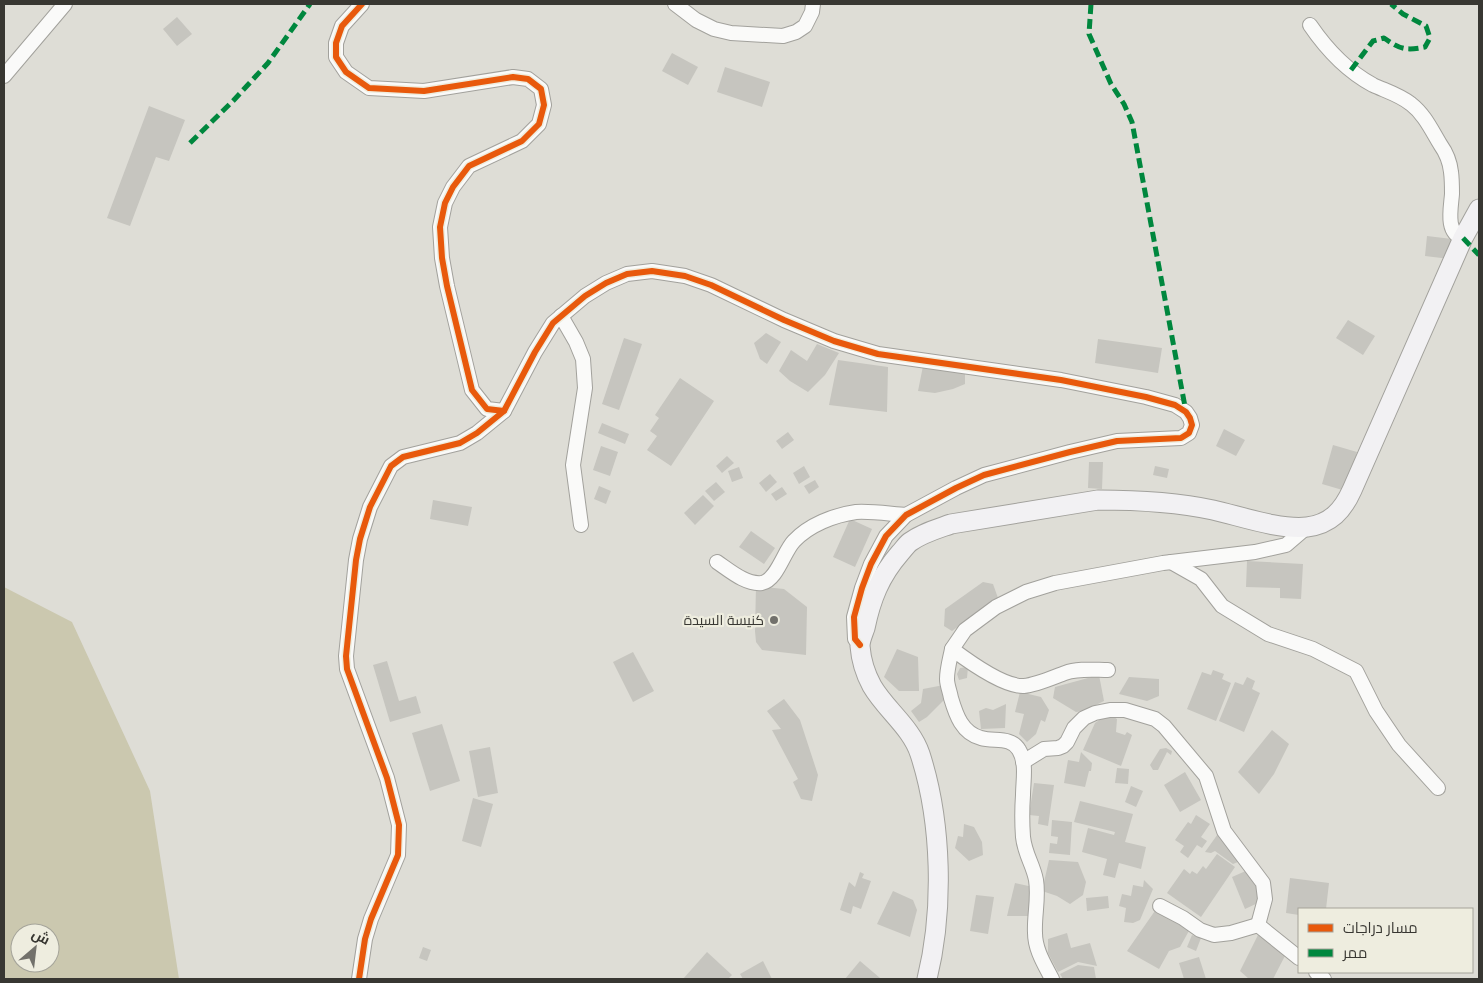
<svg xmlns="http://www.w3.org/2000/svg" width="1483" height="983" font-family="'Fira Sans',Cairo,sans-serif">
	<rect width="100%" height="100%" fill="#deddd6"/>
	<path fill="#cbc8af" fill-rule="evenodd" d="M4 587 72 622 150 791 179 979H4ZM20 933H50V963H20Z"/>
	<g fill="#c6c5bf">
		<path d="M177 17 192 34 177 46 163 29Z"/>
		<path d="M672 53 698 67 688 85 662 71Z"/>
		<path d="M725 67 770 82 762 107 717 92Z"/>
		<path d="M149 106 185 120 169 161 156 157 130 226 107 218Z"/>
		<path d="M1427 236 1452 239 1450 259 1425 256Z"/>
		<path d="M1348 320 1375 336 1363 355 1336 338Z"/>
		<path d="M766 333 781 342 767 364 760 359 754 343Z"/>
		<path d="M624 338 642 344 619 410 602 404Z"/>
		<path d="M1098 339 1162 348 1158 373 1095 363Z"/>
		<path d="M817 344 839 353 825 375 808 392 790 381 779 371 791 350 807 361Z"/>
		<path d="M838 360 888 367 887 412 829 405Z"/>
		<path d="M923 366 965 373V384L953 389 935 393 918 391Z"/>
		<path d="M680 378 714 401 671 466 647 450 657 436 650 431 659 418 655 415Z"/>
		<path d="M602 423 629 434 625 444 598 433Z"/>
		<path d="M1224 429 1245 440 1236 456 1216 446Z"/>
		<path d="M788 432 794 440 782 449 776 441Z"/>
		<path d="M1333 445 1357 452 1346 491 1322 484Z"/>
		<path d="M601 446 618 452 610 476 593 470Z"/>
		<path d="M727 456 734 463 722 473 716 466Z"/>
		<path d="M1089 462H1103L1102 489 1088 488Z"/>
		<path d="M804 466 810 477 799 484 793 473Z"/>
		<path d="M1155 466 1169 469 1167 478 1153 475Z"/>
		<path d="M739 467 743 478 732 482 728 471Z"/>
		<path d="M770 474 777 482 766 492 759 483Z"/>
		<path d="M815 480 819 487 809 494 804 486Z"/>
		<path d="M716 482 725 492 714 501 705 491Z"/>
		<path d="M599 486 611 491 606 504 594 499Z"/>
		<path d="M782 487 787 494 776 501 771 494Z"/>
		<path d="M703 495 714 506 695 525 684 513Z"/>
		<path d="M433 500 472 507 468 526 430 519Z"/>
		<path d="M850 519 872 529 855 567 833 557Z"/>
		<path d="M751 531 775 548 764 564 739 547Z"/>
		<path d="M1247 561 1303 564 1301 599 1280 598V588L1246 587Z"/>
		<path d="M983 582 993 584 998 598 952 631 944 626 945 609Z"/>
		<path d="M756 586 784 589 807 607 806 655 762 650 756 642 755 631Z"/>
		<path d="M897 649 918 657 919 691H899L884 677Z"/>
		<path d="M633 652 654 691 633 702 613 662Z"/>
		<path d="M387 661 399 701 416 696 421 713 390 722 373 665Z"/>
		<path d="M968 667 967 678 959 680 957 674 960 668Z"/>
		<path d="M1213 670 1224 674 1222 679 1231 683 1216 721 1187 709 1202 672 1211 675Z"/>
		<path d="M1099 675 1104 701 1084 711 1076 712 1053 698 1055 687Z"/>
		<path d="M1129 677 1159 679V696L1147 701 1119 694Z"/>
		<path d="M1247 677 1255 681 1252 689 1260 693 1244 732 1219 721 1235 682 1243 685Z"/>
		<path d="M944 685 948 696 927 717 919 722 911 711 921 703 923 689Z"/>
		<path d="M1020 692 1041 697 1049 710 1045 722 1041 720 1036 734 1027 742 1019 734 1024 714 1015 712Z"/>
		<path d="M784 699 800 720 818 775 812 801 801 799 793 782 798 779 772 730 781 729 767 711Z"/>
		<path d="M1006 704 1005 728 981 729 979 711 986 708 993 710Z"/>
		<path d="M1108 714 1117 719 1116 732 1125 735 1127 732 1132 735 1121 766 1083 750 1095 723Z"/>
		<path d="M442 724 460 781 430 791 412 733Z"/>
		<path d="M1272 730 1289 744 1274 774 1259 794 1238 772Z"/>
		<path d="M490 747 498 793 478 797 469 751Z"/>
		<path d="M1166 748 1172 751 1171 755 1167 752 1158 770H1153L1150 765 1160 749Z"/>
		<path d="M1081 752 1092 763 1091 771H1089L1085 787 1064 783 1068 760 1079 762Z"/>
		<path d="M1117 768 1129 769 1128 784 1115 783Z"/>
		<path d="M1185 772 1201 800 1180 812 1164 785Z"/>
		<path d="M1034 783 1054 785 1048 826 1038 824 1039 816 1029 815Z"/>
		<path d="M1131 786 1143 791 1136 807 1125 802Z"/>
		<path d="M473 798 493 804 481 847 462 841Z"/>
		<path d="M1080 801 1133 814 1125 842 1146 847 1141 869 1119 863 1115 878 1103 875 1107 859 1082 852 1088 828 1114 835 1115 832 1074 822Z"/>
		<path d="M1196 815 1210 824 1201 837 1207 841 1202 848 1197 845 1188 858 1180 852 1184 846 1175 840 1188 822 1191 824Z"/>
		<path d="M1052 820 1072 822 1070 855 1049 853 1050 843 1057 844 1058 837 1051 836Z"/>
		<path d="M964 824 974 827 982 842 983 855 969 861 955 848 958 836 963 837Z"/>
		<path d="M1220 831 1245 859 1233 864 1215 851 1211 853 1205 852Z"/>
		<path d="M1217 854 1235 867 1201 917 1167 893 1184 869 1190 874 1192 871 1197 874 1203 866 1206 869Z"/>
		<path d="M1049 860 1078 862 1086 882 1083 895 1070 904 1057 896 1042 891Z"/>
		<path d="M1248 870 1255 876 1260 902 1245 909 1232 877Z"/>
		<path d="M860 872 864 874 862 878 871 881 861 909 853 906 851 914 840 910 849 882 855 887Z"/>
		<path d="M1290 878 1329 883 1326 909H1299V915L1286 913Z"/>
		<path d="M1144 880 1153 889 1140 920 1133 923 1124 922 1126 908 1119 906 1122 894 1131 896 1133 885 1143 887Z"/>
		<path d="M1015 883 1033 887 1030 916H1007Z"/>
		<path d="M893 891 913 900 917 910 910 937 877 924Z"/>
		<path d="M976 895 994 897 988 934 970 931Z"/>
		<path d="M1108 896 1109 908 1087 911 1086 898Z"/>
		<path d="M1159 905 1190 929 1180 947 1169 951 1159 969 1127 951Z"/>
		<path d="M1067 933 1071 948 1090 943 1097 966 1078 962 1058 972 1048 953V939Z"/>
		<path d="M1192 935 1201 938 1196 951 1187 947Z"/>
		<path d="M1258 935 1287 952 1273 979H1249L1240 971Z"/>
		<path d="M423 947 431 950 427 961 419 958Z"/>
		<path d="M707 952 732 975 728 979H683Z"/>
		<path d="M1199 957 1206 979H1184L1179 963Z"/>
		<path d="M763 961 772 979H743L740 974Z"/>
		<path d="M860 961 880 978 879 979H845Z"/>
		<path d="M1078 965 1094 967 1096 979H1063L1060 974Z"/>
	</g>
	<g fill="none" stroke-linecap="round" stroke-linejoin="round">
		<g stroke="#a2a19c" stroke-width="16">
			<g id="street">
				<path d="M362 4 342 26 336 43V57L346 72 369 88 424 91 513 77 528 79 541 89 544 105 539 124 522 141 469 166 453 187 445 203 440 227 442 258 447 286 472 390 487 409 504 411"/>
				<path d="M675 4 696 20 714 29 731 33 783 36 796 32 805 26 812 12 813 4"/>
				<path d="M1310 25C1327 50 1347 71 1373 85 1386 91 1400 95 1411 104 1424 114 1431 129 1440 144 1445 151 1450 162 1451 172 1452 179 1452 187 1452 194 1451 208 1445 233 1463 238"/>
				<path d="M4 76 65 4"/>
				<path d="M561 316 576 342 583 359 585 388 573 465 581 525"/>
				<path d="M717 562C729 570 746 585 762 583 777 580 784 551 794 541 809 525 834 515 856 512 871 511 891 514 906 515"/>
				<path d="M1171 562 1201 579 1222 606 1268 634 1313 649 1356 671 1376 711 1399 745 1438 788"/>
				<path d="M952 649 965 630 996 607 1026 592 1055 583 1163 563 1255 552 1286 545 1307 527"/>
				<path d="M1023 762 1044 749 1058 748 1063 746 1067 742 1074 728 1084 718 1095 713 1110 710H1125L1155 719 1164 726 1206 776 1224 831 1263 883 1265 899 1258 925 1299 958"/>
				<path d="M1160 906 1183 918 1200 930 1214 935 1231 933 1258 925"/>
				<path d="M1316 972 1324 979"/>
				<path d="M359 979 365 939 371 919 398 855 399 825 387 778 347 669 346 656 356 560 360 539 370 507 391 466 403 457 460 443 477 433 504 411 535 352 553 323 585 296 606 283 627 274 652 271 685 276 711 285 784 320 834 341 878 354 1061 380 1146 397 1175 405 1186 412 1190 418 1192 425 1189 433 1181 438 1117 441 1070 452 984 475 956 488 906 515 886 536 871 564 862 588 854 617 855 639 860 645"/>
				<path d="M1052 979C1045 965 1035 950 1035 933 1034 916 1039 898 1036 880 1033 864 1025 855 1023 837 1022 823 1022 809 1023 795 1023 781 1027 763 1019 750 1011 736 994 742 981 738 962 733 956 715 951 698 950 692 947 685 947 679 947 669 950 659 952 649 968 661 1004 687 1024 686 1036 685 1054 677 1065 673 1078 668 1095 670 1108 670"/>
			</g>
		</g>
		<g stroke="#a2a19c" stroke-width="21">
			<path id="secondary" d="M927 979C944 910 942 822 920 754 911 727 886 710 872 686 866 675 861 659 860 646 860 640 863 634 865 628 871 599 880 576 900 553 903 550 906 545 910 542 922 533 937 529 951 524L1098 500C1136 500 1176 502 1213 510 1240 516 1279 530 1307 527 1331 524 1343 510 1352 490L1463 238 1479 209"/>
		</g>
		<use href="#street" stroke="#fafaf9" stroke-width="14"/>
		<use href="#secondary" stroke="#f2f1f3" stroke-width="19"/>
		<g stroke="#00873e" stroke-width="5" stroke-dasharray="10 5" stroke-linecap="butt">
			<path d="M1091 4 1089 34 1111 84 1124 104 1132 122 1186 412"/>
			<path d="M1351 70 1373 41 1384 38C1400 49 1405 51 1425 47L1430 38 1426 26 1403 14 1391 4"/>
			<path d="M190 143 233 101 268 63 310 4"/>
			<path d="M1463 238 1479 255"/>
		</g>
		<g stroke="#eeeddf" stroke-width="9">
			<g id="cycleway">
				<path d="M362 4 342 26 336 43V57L346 72 369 88 424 91 513 77 528 79 541 89 544 105 539 124 522 141 469 166 453 187 445 203 440 227 442 258 447 286 472 390 487 409 504 411"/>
				<path d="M359 979 365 939 371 919 398 855 399 825 387 778 347 669 346 656 356 560 360 539 370 507 391 466 403 457 460 443 477 433 504 411 535 352 553 323 585 296 606 283 627 274 652 271 685 276 711 285 784 320 834 341 878 354 1061 380 1146 397 1175 405 1186 412 1190 418 1192 425 1189 433 1181 438 1117 441 1070 452 984 475 956 488 906 515 886 536 871 564 862 588 854 617 855 639 860 645"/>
			</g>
		</g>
		<use href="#cycleway" stroke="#e8590c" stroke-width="6"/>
	</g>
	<circle fill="#72716b" stroke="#eeeddf" stroke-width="2" cx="774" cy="620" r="5"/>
	<g text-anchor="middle" stroke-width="4.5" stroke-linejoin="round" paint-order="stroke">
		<g font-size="14" fill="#383732" stroke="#eeeddf" text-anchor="end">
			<text x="764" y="625">كنيسة السيدة</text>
		</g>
	</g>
	<rect width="1483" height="983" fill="none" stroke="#383732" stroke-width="10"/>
	<rect x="1298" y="908" width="175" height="65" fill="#eeeddf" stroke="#a5a49a"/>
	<rect x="1308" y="924" width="25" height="8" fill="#e8590c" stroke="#a5a49a"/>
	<text x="1343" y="933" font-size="15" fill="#383732">مسار دراجات</text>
	<rect x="1308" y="949" width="25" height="8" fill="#00873e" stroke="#a5a49a"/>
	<text x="1343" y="958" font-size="15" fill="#383732">ممر</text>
	<g transform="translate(35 948) rotate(28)"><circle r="24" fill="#eeeddf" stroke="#a5a49a"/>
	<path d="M0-4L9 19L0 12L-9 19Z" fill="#72716b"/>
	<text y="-8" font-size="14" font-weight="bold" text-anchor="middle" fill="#383732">ش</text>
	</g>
</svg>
